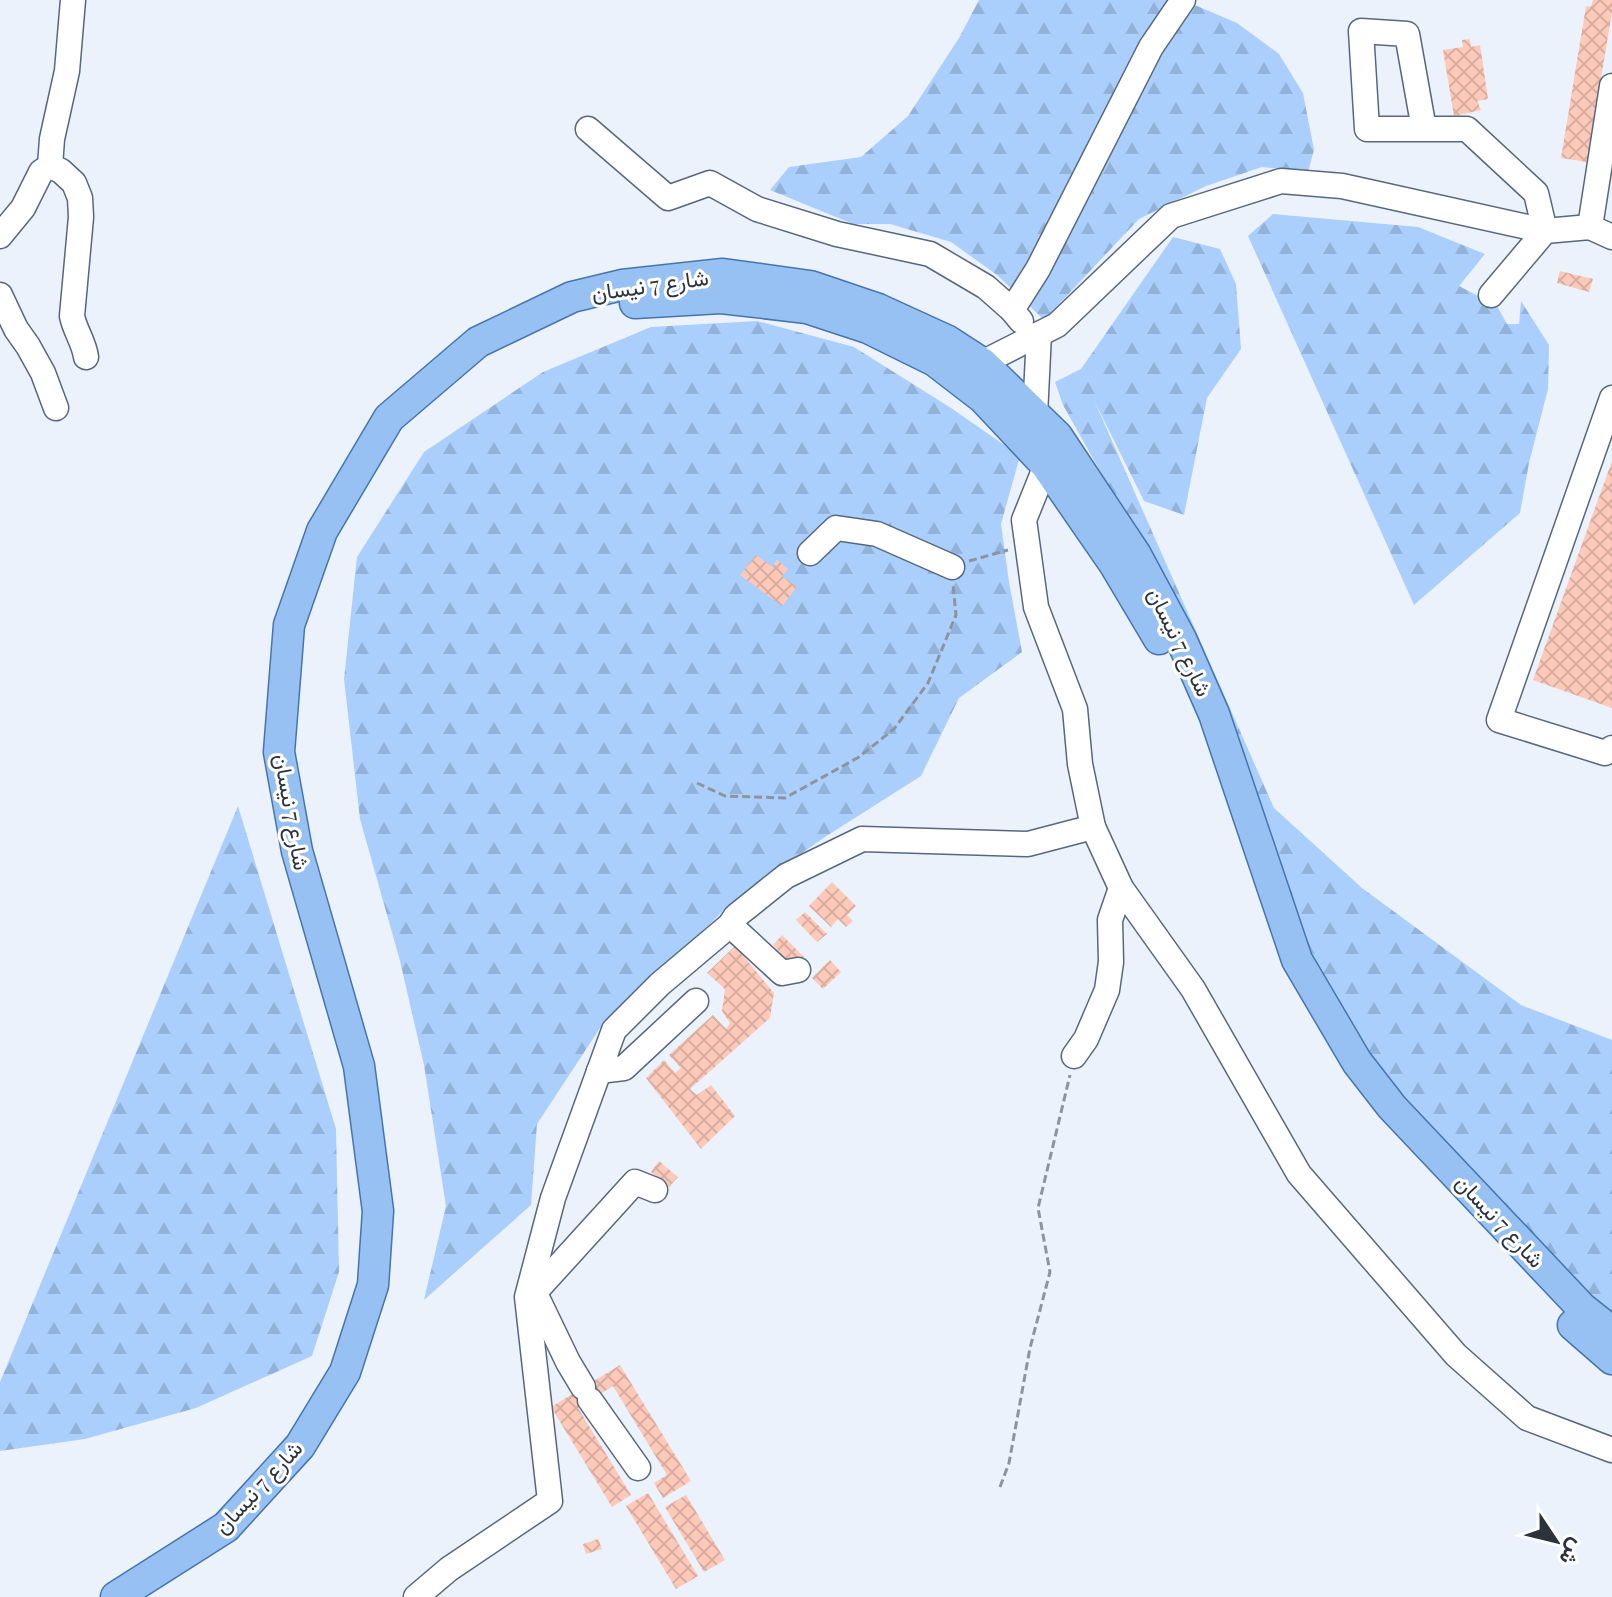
<svg xmlns="http://www.w3.org/2000/svg" width="1612" height="1597" font-family="'Playfair Display',Vazirmatn,serif">
	<defs>
		<pattern id="forest-firs" width="22" height="20" patternUnits="userSpaceOnUse" patternTransform="scale(2)"><rect width="22" height="20" fill="#abcffc"/><path d="M5 1l3.5 6h-7zM16 11l3.5 6h-7z" fill="#93b2d9"/></pattern>
		<pattern id="building-cross-hatch" width="8" height="8" patternUnits="userSpaceOnUse" patternTransform="scale(2)"><rect width="8" height="8" fill="#fdc9b9"/><path d="M0 0l8 8M0 8l8-8" fill="none" stroke="#d9ada0"/></pattern>
	</defs>
	<rect width="100%" height="100%" fill="#ebf2fc"/>
	<g fill="url(#forest-firs)">
		<path d="M979 0H1183L1237 23 1279 54 1303 93 1314 150 1308 172 1262 167 1206 186 1139 219 1044 320 997 275 951 242 890 224H853L770 190 789 167 861 157 908 116 959 38Z"/>
		<path d="M1273 214 1418 227 1485 254 1459 286 1497 306 1507 324H1519L1521 301 1549 345 1548 389 1529 463 1520 513 1414 605 1248 236Z"/>
		<path d="M1173 237 1220 249 1236 284 1241 349 1207 398 1184 515 1144 501 1094 400 1274 808 1362 888 1521 1005 1612 1040V1324L1358 1049 1258 840 1119 505 1063 405 1055 382 1081 369Z"/>
		<path d="M757 321 854 347 951 408 1020 456 1001 524 1009 582 1022 652 959 698 921 776 825 837 732 902 666 968 604 1022 537 1124 531 1205 424 1300 446 1206 424 1065 400 961 360 819 344 679 357 557 424 452 543 372 651 327Z"/>
		<path d="M238 806 336 1129 339 1272 312 1356 196 1408 85 1439 0 1451V1382Z"/>
	</g>
	<g fill="url(#building-cross-hatch)">
		<path d="M1593 0H1612V12L1587 162 1561 158 1586 6 1591 7Z"/>
		<path d="M1470 39 1471 47 1480 45 1488 99 1477 101 1481 110 1454 116 1443 50 1463 47 1462 40Z"/>
		<path d="M1560 271 1593 279 1589 292 1557 283Z"/>
		<path d="M1612 461V708L1533 680Z"/>
		<path d="M756 555 772 567 777 560 788 569 782 576 797 587 782 606 740 575Z"/>
		<path d="M832 882 856 906 847 915 853 921 846 927 838 919 831 927 809 906Z"/>
		<path d="M805 912 827 934 817 942 796 920Z"/>
		<path d="M782 935 804 957 794 967 773 945Z"/>
		<path d="M735 946 774 993 770 1018 690 1089 697 1095 711 1085 735 1116 701 1149 646 1078 664 1060 675 1073 681 1068 669 1055 713 1015 726 1029 730 1023 722 1011 725 989 707 973Z"/>
		<path d="M830 960 841 972 823 989 812 978Z"/>
		<path d="M659 1161 678 1177 669 1187 651 1172Z"/>
		<path d="M620 1365 691 1481 663 1498 654 1483 667 1475 613 1386 578 1408 631 1495 612 1507 551 1407Z"/>
		<path d="M648 1493 698 1576 676 1589 626 1506Z"/>
		<path d="M686 1495 725 1560 704 1572 665 1507Z"/>
		<path d="M598 1539 602 1549 586 1554 583 1544Z"/>
	</g>
	<g fill="none" stroke-linecap="round" stroke-linejoin="round">
		<g stroke="#58687c" stroke-width="27">
			<g id="minor">
				<path d="M588 129 668 198 710 183 757 209 837 234 930 254 986 287 1012 310"/>
				<path d="M1424 129 1407 34 1361 31 1367 129H1467L1536 193 1545 231 1491 295"/>
				<path d="M50 166 61 171 74 183 80 198 81 217 72 316C75 331 84 342 86 357"/>
				<path d="M1590 227 1612 86"/>
				<path d="M0 236 23 208 41 172 50 166 52 139 67 71 73 0"/>
				<path d="M0 295 16 329 28 346 43 373 56 408"/>
				<path d="M1021 321 1012 310 1038 269 1151 47 1183 0"/>
				<path d="M982 363 1057 325 1171 216 1281 181 1342 186 1545 231 1590 227 1612 237"/>
				<path d="M1612 398 1499 720 1605 753 1612 748"/>
				<path d="M1035 415 1039 334"/>
				<path d="M810 553 836 528 877 534 952 567"/>
				<path d="M1093 827 1121 888 1193 989 1299 1174 1456 1355 1527 1418 1612 1450"/>
				<path d="M730 925 782 973 798 970"/>
				<path d="M1074 1056 1086 1039 1107 990 1111 962 1110 920 1121 888"/>
				<path d="M599 1071 624 1068 696 1001"/>
				<path d="M531 1285 568 1362 583 1387"/>
				<path d="M535 1292 635 1182 655 1190"/>
				<path d="M590 1400 638 1468"/>
				<path d="M416 1597 449 1569 550 1501 527 1297 553 1198 614 1030 660 984 730 925 736 916 786 876 862 839 1028 844 1093 827 1080 764 1075 709 1036 607 1024 520 1051 453"/>
			</g>
		</g>
		<g stroke="#4575ae" stroke-width="33">
			<g id="major">
				<path d="M635 303 721 298 807 308 868 328 935 361 983 398 1046 465 1115 565 1159 639"/>
				<path d="M1573 1325 1612 1359"/>
				<path d="M116 1597 226 1527 300 1446 345 1372 373 1285 378 1211 359 1066 297 851 279 752 289 625 322 531 389 418 478 342 572 297 622 285 723 274 810 286 878 309 948 341 982 363 1057 436 1136 555 1181 639 1214 714 1297 960 1357 1062 1392 1107 1582 1308 1612 1332"/>
			</g>
		</g>
		<g stroke="#8d949d" stroke-width="3" stroke-dasharray="8 4" stroke-linecap="butt">
			<path d="M969 561 1008 550"/>
			<path d="M697 783 725 796 785 798 859 757 894 729 928 683 956 615 953 585"/>
			<path d="M1000 1487 1009 1463 1030 1348 1050 1272 1038 1208 1070 1075"/>
		</g>
		<use href="#minor" stroke="#fff" stroke-width="24"/>
		<use href="#major" stroke="#98c1f3" stroke-width="30"/>
	</g>
	<g text-anchor="middle" stroke-width="6" stroke-linejoin="round" paint-order="stroke">
		<g font-size="22" fill="#2c333c" stroke="#fff">
			<text transform="translate(650 285) rotate(-8)" y="8">شارع 7 نيسان</text>
			<text transform="translate(1180 642) rotate(64)" y="8">شارع 7 نيسان</text>
			<text transform="translate(292 812) rotate(80)" y="8">شارع 7 نيسان</text>
			<text transform="translate(1500 1221) rotate(47)" y="8">شارع 7 نيسان</text>
			<text transform="translate(258 1487) rotate(-47)" y="8">شارع 7 نيسان</text>
		</g>
	</g>
	<g transform="translate(1556 1541) rotate(125)" stroke="#ffffff" stroke-width="6" paint-order="stroke">
	<path d="M0-6L14 30L0 20L-14 30Z" fill="#2c333c"/>
	<text y="-12" font-size="22" font-weight="bold" text-anchor="middle" fill="#2c333c">ش</text>
	</g>
</svg>
